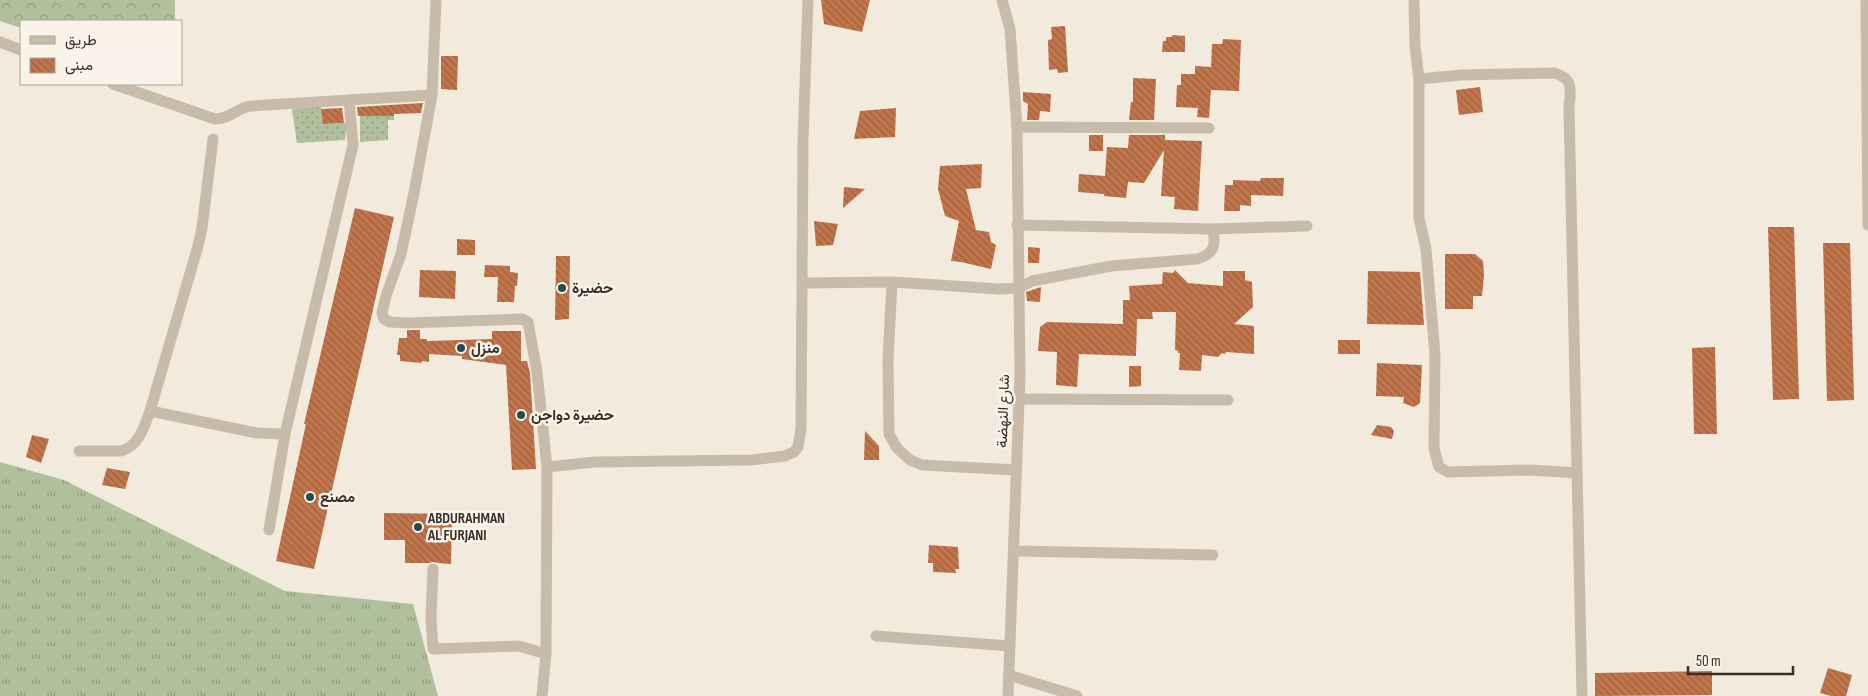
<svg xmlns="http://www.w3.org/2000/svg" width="1868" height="696" font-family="'Sofia Sans Condensed',Vazirmatn,sans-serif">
	<defs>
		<pattern id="grass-tufts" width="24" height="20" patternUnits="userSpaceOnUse" patternTransform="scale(1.25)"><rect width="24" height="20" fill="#b0c09d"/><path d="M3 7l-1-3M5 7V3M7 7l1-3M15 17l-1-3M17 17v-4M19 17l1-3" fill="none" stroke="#909c80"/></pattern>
		<pattern id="forest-crowns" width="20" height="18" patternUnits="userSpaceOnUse" patternTransform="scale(1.25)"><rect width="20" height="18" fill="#b0c09d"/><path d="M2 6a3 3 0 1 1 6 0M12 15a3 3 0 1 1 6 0" fill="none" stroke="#909c80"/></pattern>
		<pattern id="garden-dots" width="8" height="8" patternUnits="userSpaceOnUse" patternTransform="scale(1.25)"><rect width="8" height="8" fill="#b0c09d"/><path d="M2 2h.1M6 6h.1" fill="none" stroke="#909c80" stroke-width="1.8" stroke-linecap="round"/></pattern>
		<pattern id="building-back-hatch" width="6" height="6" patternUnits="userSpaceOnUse" patternTransform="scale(1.25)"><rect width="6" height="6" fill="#c1754b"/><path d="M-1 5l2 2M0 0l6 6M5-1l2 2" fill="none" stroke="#9e603e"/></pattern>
	</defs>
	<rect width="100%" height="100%" fill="#f1eadd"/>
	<path fill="url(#grass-tufts)" d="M0 462 64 480 285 591 413 604 438 696H0Z"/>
	<path fill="url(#forest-crowns)" d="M0 0H175V21H21V28L0 21Z"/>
	<g fill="url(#garden-dots)">
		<path d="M321 106 323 124 347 123 345 140 297 143 292 109Z"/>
		<path d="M360 116H394V120H388V140L360 142Z"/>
	</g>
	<g fill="url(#building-back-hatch)">
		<path d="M821 0H870L862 32 824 24Z"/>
		<path d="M1065 26 1068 72 1058 73 1057 69 1049 70 1048 40 1052 39 1051 27Z"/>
		<path d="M1172 35 1185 36V52H1162L1163 41H1166V37H1172Z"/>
		<path d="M1223 39 1241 40 1239 91 1211 90 1209 118 1197 117 1198 108 1176 107 1177 85H1181V74H1195V66L1211 67 1212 44H1222Z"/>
		<path d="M441 56H458L457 90 441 89Z"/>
		<path d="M1133 78 1156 79 1154 120H1129L1131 102H1133Z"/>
		<path d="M1480 87 1483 112 1459 115 1456 90Z"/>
		<path d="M1023 92 1051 94 1050 112 1040 111 1039 120H1027L1028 104 1023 101Z"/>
		<path d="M423 103 421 113 394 114V116H358L357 107Z"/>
		<path d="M342 108 344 123 323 124 321 109Z"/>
		<path d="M896 108 895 137 854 139 860 111Z"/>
		<rect x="1089" y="135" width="14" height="16"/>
		<path d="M1129 135H1165V140L1202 141 1198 211 1174 209 1175 197 1161 196 1164 150 1144 183 1128 182 1126 198 1104 196V194L1078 192 1079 174 1105 176 1107 147 1128 148Z"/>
		<path d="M982 164 981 188 966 189 976 230 989 232 991 242 996 245 991 269 961 262 951 261 959 221 945 216 938 189 940 166Z"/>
		<path d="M1261 178H1284L1283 196 1251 195V206L1240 205V211H1224L1225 185H1233V180L1260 181Z"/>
		<path d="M844 187 865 189 843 208Z"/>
		<path d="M355 208 394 217 314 569 276 561 306 424H304Z"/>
		<path d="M814 221 838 224 833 245 816 246Z"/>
		<path d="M1768 227H1794L1799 399 1773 400Z"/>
		<path d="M457 239 475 240V255H457Z"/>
		<path d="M1823 243H1850L1854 400 1827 401Z"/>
		<path d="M1028 247 1040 248 1039 263H1028Z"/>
		<path d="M1445 254H1475L1483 261 1484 275 1482 296H1473V309H1445Z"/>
		<path d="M556 256H570L569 319 555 320Z"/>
		<path d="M485 265 510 266V272L518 273 517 286H515L514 302H497L498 277H484Z"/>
		<path d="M420 270 456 271 455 299 419 297Z"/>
		<path d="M1175 270 1188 283 1223 286V271H1245V280L1252 282 1253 307 1234 324 1254 326V354L1226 352 1225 354 1222 353 1218 357 1202 355 1201 371 1179 370 1180 353H1178V351L1175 350 1176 312H1152L1153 319H1137L1136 356 1079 354 1077 387 1056 385 1057 352 1038 351 1040 327 1047 322 1123 324V300H1130L1129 286 1162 284 1163 272 1173 273Z"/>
		<path d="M1368 271 1420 272 1424 325 1367 324Z"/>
		<path d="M1041 287 1040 302 1027 301 1026 292Z"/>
		<path d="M407 330H420V339H427V341L492 339V331H521V361H527L530 373 536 469 512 470 506 365 462 359V356L429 354V362L422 361 421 363 400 361V355H397L399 338H407Z"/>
		<rect x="1338" y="340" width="22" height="14"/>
		<path d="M1715 347 1717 434H1694L1692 348Z"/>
		<path d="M1377 363 1422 365 1420 403 1414 407 1403 403 1404 397 1376 396Z"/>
		<path d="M1129 366H1141V386L1129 387Z"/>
		<path d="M1377 425 1391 427 1394 431 1392 439 1371 435Z"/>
		<path d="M865 431 879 446V460H864Z"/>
		<path d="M32 435 49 439 41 463 26 457Z"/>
		<path d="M107 468 130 472 125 489 102 485Z"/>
		<path d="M384 513 452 514 451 564 438 563 433 562 428 563H405V540H384Z"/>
		<path d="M929 545 958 547 959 569H955L956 573 933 572V563H928Z"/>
		<path d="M1828 668 1852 675 1846 696H1831L1820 693Z"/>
		<path d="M1712 671V695L1595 696V673Z"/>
	</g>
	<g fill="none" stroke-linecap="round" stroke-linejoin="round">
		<g stroke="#c9bba9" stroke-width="11">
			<path d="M436 0 432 95 414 193 401 254 386 296 382 313 384 319 390 322 408 323 522 319 528 322 537 372 547 467"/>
			<path d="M1002 0 1010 29 1017 127 1020 375 1008 696"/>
			<path d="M1414 0 1415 46 1419 79V218L1426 249 1435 355 1434 448 1439 467 1448 472 1530 470 1577 473"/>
			<path d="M1866 0 1868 225"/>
			<path d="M0 42 21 50"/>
			<path d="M1419 79 1462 75 1554 73C1574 78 1571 91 1569 108L1582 696"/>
			<path d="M113 84 215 119C231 119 236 108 251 106L432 95"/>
			<path d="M1017 127 1209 128"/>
			<path d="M213 139 202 228 198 246 150 411 257 433 285 434"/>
			<path d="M1213 229 1307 226"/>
			<path d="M892 282 888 360 889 434 897 448 910 460 922 465 1016 470"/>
			<path d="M803 283 892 282 999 289 1019 288 1032 281 1111 266 1197 259C1214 254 1216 246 1213 229L1017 225"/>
			<path d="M1019 399 1228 400"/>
			<path d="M79 451H121C139 446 144 427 150 411"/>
			<path d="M269 530 285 434 353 145 349 100"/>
			<path d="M1015 551 1213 555"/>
			<path d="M433 569 431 618 433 649 519 646 546 654"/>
			<path d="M876 636 1010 646"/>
			<path d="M1009 675 1077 696"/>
			<path d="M542 696 546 654 547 467 595 462 751 460 785 456 794 452 798 447 801 429 803 140 808 0"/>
		</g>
	</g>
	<g fill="#204c56" stroke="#f9f3e9" stroke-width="2">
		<circle cx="562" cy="288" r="5"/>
		<circle cx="461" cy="348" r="5"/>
		<circle cx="521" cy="415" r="5"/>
		<circle cx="310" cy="497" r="5"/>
		<circle cx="418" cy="527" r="5"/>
	</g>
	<g text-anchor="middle" stroke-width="5" stroke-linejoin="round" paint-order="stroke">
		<g font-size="15" font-weight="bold" fill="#362e29" stroke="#f9f3e9" text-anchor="start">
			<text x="572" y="293">حضيرة</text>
			<text x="471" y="353">منزل</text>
			<text x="531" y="420">حضيرة دواجن</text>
			<text x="320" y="502">مصنع</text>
			<text x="428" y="523">ABDURAHMAN<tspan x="428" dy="17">AL FURJANI</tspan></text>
		</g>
		<g font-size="15" fill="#362e29" stroke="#f9f3e9">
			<text transform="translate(1003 411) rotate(-88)" y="5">شارع النهضة</text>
		</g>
	</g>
	<rect x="20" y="20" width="162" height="65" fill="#f9f3e9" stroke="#aba49c"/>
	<rect x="30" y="36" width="25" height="8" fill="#c9bba9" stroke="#aba49c"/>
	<text x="65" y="45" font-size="15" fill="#362e29">طريق</text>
	<rect x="30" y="58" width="25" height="15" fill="url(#building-back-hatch)" stroke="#aba49c"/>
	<text x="65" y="70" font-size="15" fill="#362e29">مبنى</text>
	<path d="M1688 666v8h105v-8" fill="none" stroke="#362e29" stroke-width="2.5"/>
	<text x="1696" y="666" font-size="15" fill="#362e29" stroke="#f9f3e9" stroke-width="4" paint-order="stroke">50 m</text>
</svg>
